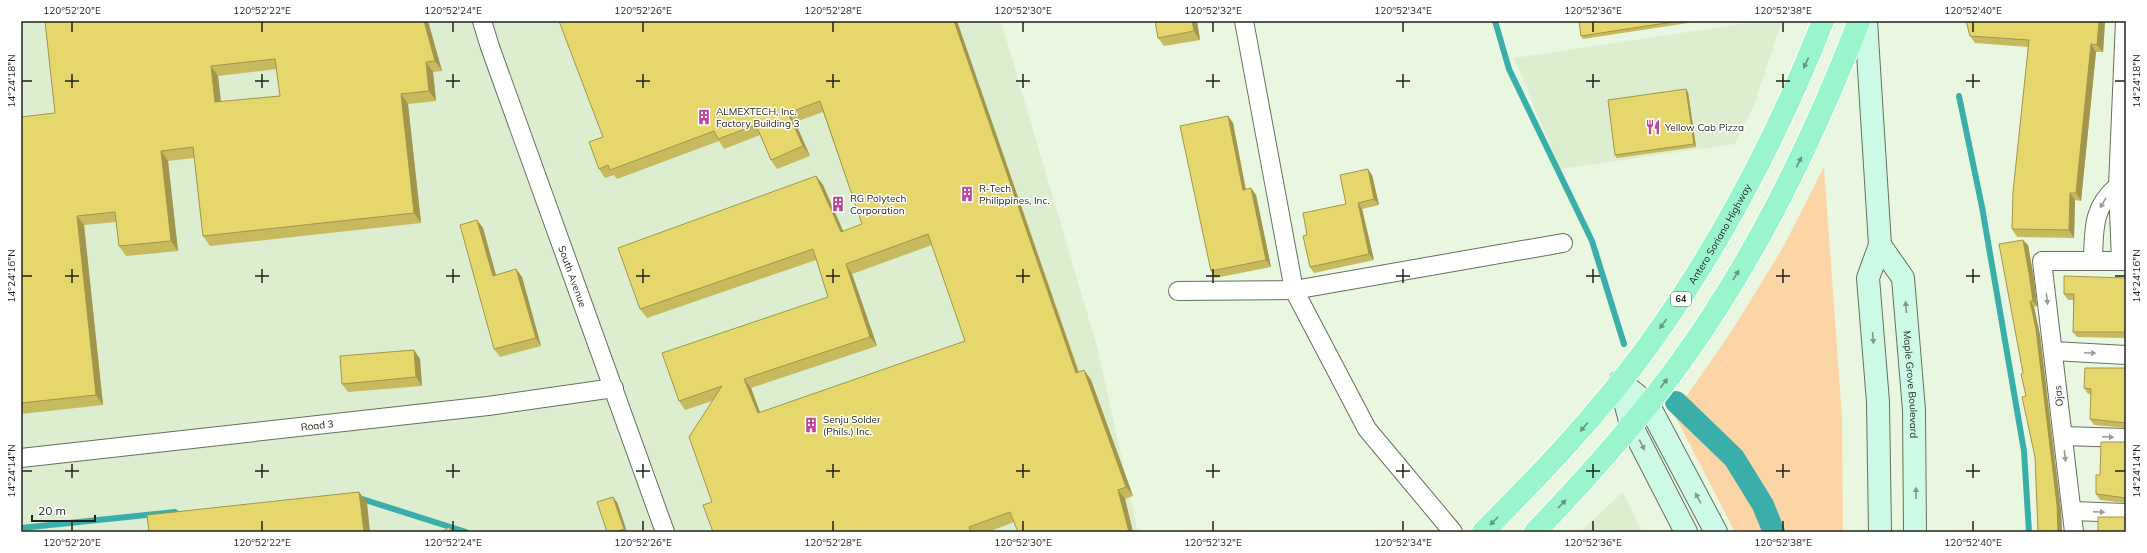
<svg xmlns="http://www.w3.org/2000/svg" width="2147" height="553" viewBox="0 0 2147 553" font-family="Mulish,sans-serif">
<style>
.built{fill:#ddedcf}
.green{fill:#fcd5a7}
.lines{fill:none;stroke-linecap:round;stroke-linejoin:round}
.stream{stroke:#3aafaa;stroke-width:6}
.canal{stroke:#3aafaa;stroke-width:22}
.street-casing{stroke:#65715c;stroke-width:20}
.secondary-casing{stroke:#65715c;stroke-width:24}
.primary-casing{stroke:#fff;stroke-width:24}
.street{stroke:#fff;stroke-width:18}
.secondary{stroke:#cdfae6;stroke-width:22}
.primary{stroke:#9af5cd;stroke-width:22}
.wall{fill:#c6b95e;fill-rule:evenodd}
.shaded-wall{fill:#a1964c}
.building{fill:#e6d76d;stroke:#a1964c;fill-rule:evenodd}
.oneway{fill:#63967d}
.oneway2{fill:#9a9c98}
.oneway3{fill:#7f998b}
.ticks{fill:none;stroke:#1f231b;stroke-width:1.5}
.labels{text-anchor:middle;stroke-width:3;stroke-linejoin:round;paint-order:stroke}
.shield{fill:#fff;stroke:#62655f;stroke-width:1}
.shield-label{font-size:9px;font-weight:bold;fill:#1f231b}
.poi-label{font-size:10px;fill:#1f231b;stroke:#fff;text-anchor:start}
.street-label{font-size:10px;fill:#1f231b;stroke:#fff}
.neatline{fill:none;stroke:#1f231b;stroke-width:1.5}
.ticks-label{font-size:10px;text-anchor:middle;fill:#1f231b}
</style>
<rect width="100%" height="100%" fill="#eaf7e0"/>
<g class="built">
<path d="M21,21H1001L1098,350L1138,532H21Z"/>
<path d="M1761,21H1782L1754,105L1735,144L1560,169L1514,58Z"/>
<path d="M1623,492L1642,532H1580Z"/>
</g>
<path class="green" d="M1824,167L1842,417L1843,532H1735L1674,414L1731,332L1781,251Z"/>
<g class="lines">
<g class="stream">
<path d="M1495,21L1509,69L1592,241L1624,344"/>
<path d="M1959,96L1982,207L2024,451L2029,532"/>
<path d="M359,498L466,532"/>
<path d="M21,528L175,512"/>
</g>
<path class="canal" d="M1676,402L1734,458L1763,505L1774,532"/>
<g class="street-casing">
<g id="street">
<path id="s1" d="M482,21L490,47L665,532"/>
<path d="M1244,21L1294,290L1367,429L1453,532"/>
<path d="M2093,261C2094,230 2092,207 2118,186L2125,187"/>
<path d="M2121,261L2118,186L2125,21"/>
<path d="M1178,291L1294,290L1563,243"/>
<path d="M2053,351L2126,355"/>
<path d="M2063,436L2126,438"/>
<path id="s2" d="M21,458L488,406L614,388"/>
<path d="M2072,511L2126,513"/>
<path d="M2074,532L2042,261H2126"/>
</g>
</g>
<g class="secondary-casing">
<g id="secondary">
<path d="M1866,21L1880,245L1868,278L1878,402L1880,532"/>
<path id="s3" d="M1880,245L1903,278L1914,410L1915,532"/>
<path d="M1620,382L1648,404L1716,532"/>
<path d="M1620,382L1631,425L1686,532"/>
</g>
</g>
<g class="primary-casing">
<g id="primary">
<path id="s4" d="M1483,532C1542,473 1599,413 1648,346C1720,246 1778,135 1823,21"/>
<path d="M1535,532C1587,478 1638,421 1682,360C1757,256 1813,140 1859,21"/>
</g>
</g>
<use href="#street" class="street"/>
<use href="#secondary" class="secondary"/>
<use href="#primary" class="primary"/>
</g>
<g class="wall">
<path d="M45,21H428L442,71L433,72L436,101L408,104L421,223L210,246L203,236L194,158L168,161L178,251L126,256L119,246L116,222L84,225L103,405L21,414V117L55,113ZM277,69L280,96L221,102L218,76Z"/>
<path d="M957,21L1079,372L1084,370L1091,380L1133,496L1125,499L1133,532H1018L1014,522L988,532H713L712,401L685,410L679,401L828,297L816,260L647,318L640,309L816,176L823,185L843,232L862,224L823,112L795,122L810,156L777,169L771,160L760,135L724,149L719,141L617,179L614,175L605,178L599,169L603,137ZM932,245L965,341L760,413L751,388L877,346L852,274Z"/>
<path d="M1155,21H1197L1200,40L1164,46L1158,38Z"/>
<path d="M1579,21H1701L1583,39L1581,36Z"/>
<path d="M1966,21H2105L2103,52H2096L2081,201L2075,200L2074,238L2017,237L2012,229L2028,47L1975,43L1970,36Z"/>
<path d="M1688,92L1696,147L1617,158L1615,155Z"/>
<path d="M1228,116L1233,123L1246,189L1256,195L1271,267L1215,278L1211,271Z"/>
<path d="M1372,175L1379,205L1362,209L1374,260L1314,273L1310,267L1346,204Z"/>
<path d="M477,220L483,228L496,275L516,269L522,277L541,346L500,357L494,349Z"/>
<path d="M2028,245L2034,279L2037,306L2034,307L2040,335L2061,511L2062,532H2038L2035,457L2026,396L2023,373Z"/>
<path d="M2126,278V338L2077,337L2073,332V300H2068L2064,294Z"/>
<path d="M414,350L420,359L422,386L348,392L342,384Z"/>
<path d="M2126,368V428L2094,425L2090,419L2091,394H2088L2084,388Z"/>
<path d="M2126,442V503L2100,500L2096,494L2100,475Z"/>
<path d="M617,502L627,532H607Z"/>
</g>
<g class="shaded-wall">
<path d="M424,21H428L442,71L435,61Z"/>
<path d="M954,21H957L1082,383L1076,373Z"/>
<path d="M1192,21H1197L1200,40L1194,31Z"/>
<path d="M2099,21H2105L2103,52L2097,45Z"/>
<path d="M2091,44L2096,52L2081,201L2076,193Z"/>
<path d="M426,62L433,72L436,101L429,91Z"/>
<path d="M211,66L218,76L222,112L215,102Z"/>
<path d="M1686,89L1688,92L1696,147L1694,144Z"/>
<path d="M401,94L408,104L421,223L414,213Z"/>
<path d="M788,113L795,122L810,156L803,146Z"/>
<path d="M1228,116L1233,123L1247,197L1243,190Z"/>
<path d="M161,151L168,161L178,251L171,241Z"/>
<path d="M1368,169L1372,175L1379,205L1374,199Z"/>
<path d="M816,176L823,185L848,242L841,232Z"/>
<path d="M1251,188L1256,195L1271,267L1266,260Z"/>
<path d="M2070,193L2075,200L2074,238L2069,230Z"/>
<path d="M1358,203L1362,209L1374,260L1369,254Z"/>
<path d="M77,216L84,225L103,405L96,395Z"/>
<path d="M477,220L483,228L498,283L493,276Z"/>
<path d="M2023,240L2028,245L2034,279L2037,306L2033,301Z"/>
<path d="M846,264L852,274L877,346L870,337Z"/>
<path d="M516,269L522,277L541,346L536,338Z"/>
<path d="M2030,301L2034,307L2040,335L2061,511L2062,532H2058Z"/>
<path d="M414,350L420,359L422,386L416,377Z"/>
<path d="M1084,370L1091,380L1133,496L1126,487Z"/>
<path d="M744,379L751,388L764,423L758,413Z"/>
<path d="M1118,490L1125,499L1133,532H1129Z"/>
<path d="M359,492L367,502L370,532H364Z"/>
<path d="M613,497L617,502L627,532L624,529Z"/>
</g>
<g class="building">
<path d="M45,21H424L435,61L426,62L429,91L401,94L414,213L203,236L193,147L161,151L171,241L119,246L115,212L77,216L96,395L21,403V117L55,113ZM275,59L280,96L215,102L211,66Z"/>
<path d="M559,21H954L1076,373L1084,370L1126,487L1118,490L1129,532H1018L1010,512L969,527L971,532H713L703,505L712,502L689,437L722,386L679,401L662,353L828,297L813,249L640,309L618,248L816,176L841,232L862,224L820,101L788,113L803,146L771,160L756,125L718,139L714,131L610,170L608,165L599,169L589,142L603,137ZM928,234L965,341L758,413L744,379L870,337L846,264Z"/>
<path d="M1155,21H1192L1194,31L1158,38Z"/>
<path d="M1579,21H1679L1581,36Z"/>
<path d="M1966,21H2099L2097,45L2091,44L2076,193H2070L2069,230L2012,229L2013,192L2029,40L1970,36Z"/>
<path d="M1686,89L1694,144L1615,155L1608,100Z"/>
<path d="M1228,116L1243,190L1251,188L1266,260L1211,271L1180,126Z"/>
<path d="M1368,169L1374,199L1358,203L1369,254L1310,267L1303,236L1307,235L1303,213L1346,204L1340,175Z"/>
<path d="M477,220L493,276L516,269L536,338L494,349L460,225Z"/>
<path d="M2023,240L2029,273L2033,301H2030L2036,329L2057,505L2058,532H2038L2035,457L2022,397L2026,396L2021,374L2023,373L1999,244Z"/>
<path d="M2064,276L2126,278V332H2073L2074,294H2064Z"/>
<path d="M414,350L416,377L342,384L340,356Z"/>
<path d="M2085,368H2126V423L2090,419L2091,389L2084,388Z"/>
<path d="M2101,442H2126V498L2096,494V475H2100Z"/>
<path d="M359,492L364,532H149L147,515Z"/>
<path d="M613,497L624,529L615,532H607L597,502Z"/>
<rect x="2098" y="517" width="28" height="15"/>
<path d="M449,527L452,532H442Z"/>
</g>
<defs><path id="oneway-solid" d="M-6-.8H1V-3.2L6.5 0L1 3.2V.8H-6Z"/></defs>
<g class="oneway">
<use href="#oneway-solid" transform="translate(1806 63) rotate(115)"/>
<use href="#oneway-solid" transform="translate(1799 162) rotate(-64)"/>
<use href="#oneway-solid" transform="translate(1736 275) rotate(-59)"/>
<use href="#oneway-solid" transform="translate(1663 324) rotate(125)"/>
<use href="#oneway-solid" transform="translate(1664 383) rotate(-52)"/>
<use href="#oneway-solid" transform="translate(1584 427) rotate(131)"/>
<use href="#oneway-solid" transform="translate(1562 504) rotate(-46)"/>
<use href="#oneway-solid" transform="translate(1494 521) rotate(135)"/>
</g>
<g class="oneway2">
<use href="#oneway-solid" transform="translate(2103 203) rotate(121)"/>
<use href="#oneway-solid" transform="translate(2047 299) rotate(83)"/>
<use href="#oneway-solid" transform="translate(2090 353) rotate(3)"/>
<use href="#oneway-solid" transform="translate(2108 437) rotate(2)"/>
<use href="#oneway-solid" transform="translate(2065 456) rotate(83)"/>
<use href="#oneway-solid" transform="translate(2099 512) rotate(2)"/>
</g>
<g class="oneway3">
<use href="#oneway-solid" transform="translate(1906 307) rotate(-95)"/>
<use href="#oneway-solid" transform="translate(1873 338) rotate(85)"/>
<use href="#oneway-solid" transform="translate(1642 445) rotate(63)"/>
<use href="#oneway-solid" transform="translate(1916 493) rotate(-90)"/>
<use href="#oneway-solid" transform="translate(1698 498) rotate(-118)"/>
</g>
<path class="ticks" d="M72,22V32M262,22V32M453,22V32M643,22V32M833,22V32M1023,22V32M1213,22V32M1403,22V32M1593,22V32M1783,22V32M1973,22V32M72,74V88M262,74V88M453,74V88M643,74V88M833,74V88M1023,74V88M1213,74V88M1403,74V88M1593,74V88M1783,74V88M1973,74V88M22,81H32M65,81H79M255,81H269M446,81H460M636,81H650M826,81H840M1016,81H1030M1206,81H1220M1396,81H1410M1586,81H1600M1776,81H1790M1966,81H1980M2115,81H2125M72,269V283M262,269V283M453,269V283M643,269V283M833,269V283M1023,269V283M1213,269V283M1403,269V283M1593,269V283M1783,269V283M1973,269V283M22,276H32M65,276H79M255,276H269M446,276H460M636,276H650M826,276H840M1016,276H1030M1206,276H1220M1396,276H1410M1586,276H1600M1776,276H1790M1966,276H1980M2115,276H2125M72,464V478M262,464V478M453,464V478M643,464V478M833,464V478M1023,464V478M1213,464V478M1403,464V478M1593,464V478M1783,464V478M1973,464V478M22,471H32M65,471H79M255,471H269M446,471H460M636,471H650M826,471H840M1016,471H1030M1206,471H1220M1396,471H1410M1586,471H1600M1776,471H1790M1966,471H1980M2115,471H2125M72,521V531M262,521V531M453,521V531M643,521V531M833,521V531M1023,521V531M1213,521V531M1403,521V531M1593,521V531M1783,521V531M1973,521V531"/>
<defs>
<g id="building-bare" transform="scale(1.2)"><path d="M-4-6H4V6H1V3H-1V6H-4ZM-2.5-4.3h1.7v1.8h-1.7ZM.8-4.3h1.7v1.8H.8ZM-2.5-1h1.7V.8h-1.7ZM.8-1h1.7V.8H.8Z" fill="#be4599" stroke="#fff" stroke-width="2.5" paint-order="stroke"/></g>
<g id="restaurant-bare" transform="scale(1.2)"><path d="M-5-6h1v4h1v-4h1v4h1v-4h1v5L-1.5 .5V6h-2V.5L-5-1ZM5-6V6H3V1.5H1.5Q1.5-4 5-6Z" fill="#be4599" stroke="#fff" stroke-width="2.5" paint-order="stroke"/></g>
</defs>
<g fill-rule="evenodd">
<use href="#building-bare" x="704" y="117"/>
<use href="#restaurant-bare" x="1653" y="127"/>
<use href="#building-bare" x="967" y="194"/>
<use href="#building-bare" x="838" y="204"/>
<use href="#building-bare" x="811" y="425"/>
</g>
<g class="labels">
<rect class="shield" x="1671" y="292" width="20" height="14" rx="3"/>
<g class="shield-label">
<text x="1681" y="302">64</text>
</g>
<g class="poi-label">
<text x="716" y="115">ALMEXTECH, Inc.<tspan x="716" dy="12">Factory Building 3</tspan></text>
<text x="1665" y="131">Yellow Cab Pizza</text>
<text x="979" y="192">R-Tech<tspan x="979" dy="12">Philippines, Inc.</tspan></text>
<text x="850" y="202">RG Polytech<tspan x="850" dy="12">Corporation</tspan></text>
<text x="823" y="423">Senju Solder<tspan x="823" dy="12">(Phils.) Inc.</tspan></text>
</g>
<g class="street-label">
<text dy="4" stroke="none"><textPath href="#s4" startOffset="382">Antero Soriano Highway</textPath></text>
<text dy="4" stroke="none"><textPath href="#s1" startOffset="271">South Avenue</textPath></text>
<text dy="4" stroke="none"><textPath href="#s3" startOffset="147">Maple Grove Boulevard</textPath></text>
<text transform="translate(2058 396) rotate(-96)" y="4">Ojas</text>
<text dy="4" stroke="none"><textPath href="#s2" startOffset="298">Road 3</textPath></text>
</g>
</g>
<rect width="2147" height="553" fill="none" stroke="#ffffff" stroke-width="44"/>
<path d="M32 515v6h63v-6" fill="none" stroke="#1f231b" stroke-width="2"/>
<text x="38" y="515" font-size="12" fill="#1f231b" stroke="#ffffff" stroke-width="3" paint-order="stroke">20 m</text>
<rect x="22" y="22" width="2103" height="509" class="neatline"/>
<g class="ticks-label">
<text x="72" y="14">120°52'20"E</text>
<text x="262" y="14">120°52'22"E</text>
<text x="453" y="14">120°52'24"E</text>
<text x="643" y="14">120°52'26"E</text>
<text x="833" y="14">120°52'28"E</text>
<text x="1023" y="14">120°52'30"E</text>
<text x="1213" y="14">120°52'32"E</text>
<text x="1403" y="14">120°52'34"E</text>
<text x="1593" y="14">120°52'36"E</text>
<text x="1783" y="14">120°52'38"E</text>
<text x="1973" y="14">120°52'40"E</text>
<text transform="translate(11 81) rotate(-90)" y="4">14°24'18"N</text>
<text transform="translate(2136 81) rotate(-90)" y="4">14°24'18"N</text>
<text transform="translate(11 276) rotate(-90)" y="4">14°24'16"N</text>
<text transform="translate(2136 276) rotate(-90)" y="4">14°24'16"N</text>
<text transform="translate(11 471) rotate(-90)" y="4">14°24'14"N</text>
<text transform="translate(2136 471) rotate(-90)" y="4">14°24'14"N</text>
<text x="72" y="546">120°52'20"E</text>
<text x="262" y="546">120°52'22"E</text>
<text x="453" y="546">120°52'24"E</text>
<text x="643" y="546">120°52'26"E</text>
<text x="833" y="546">120°52'28"E</text>
<text x="1023" y="546">120°52'30"E</text>
<text x="1213" y="546">120°52'32"E</text>
<text x="1403" y="546">120°52'34"E</text>
<text x="1593" y="546">120°52'36"E</text>
<text x="1783" y="546">120°52'38"E</text>
<text x="1973" y="546">120°52'40"E</text>
</g>
</svg>
